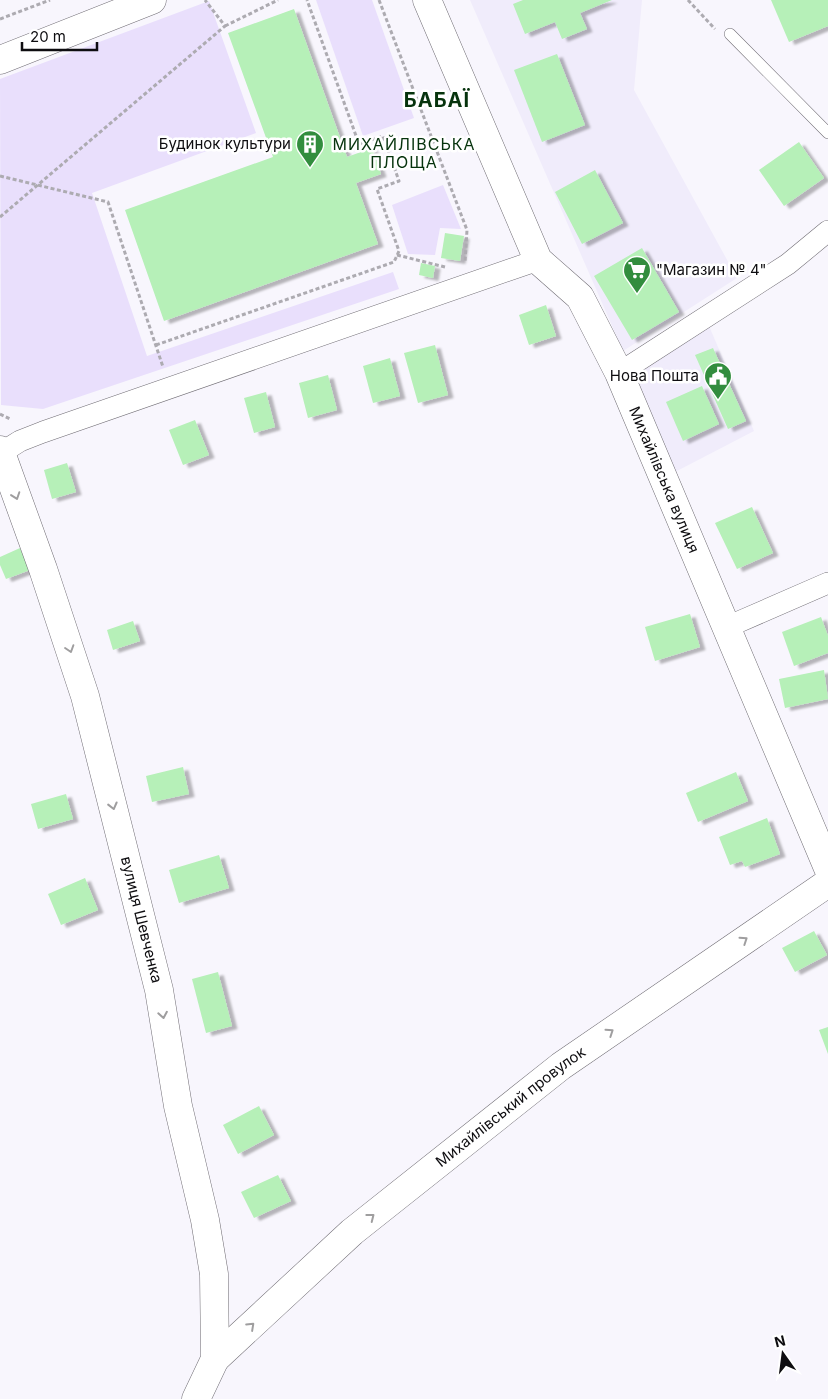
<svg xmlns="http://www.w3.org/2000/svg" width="828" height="1399" viewBox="0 0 828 1399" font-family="Inter,sans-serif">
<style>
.built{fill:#f0ecfb}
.green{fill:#e9dffc}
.building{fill:#b6f0b8;filter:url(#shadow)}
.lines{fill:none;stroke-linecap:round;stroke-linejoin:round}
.service-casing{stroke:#706d74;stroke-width:12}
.minor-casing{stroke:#706d74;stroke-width:22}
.tertiary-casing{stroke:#706d74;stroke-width:29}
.path{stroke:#adabb1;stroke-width:3;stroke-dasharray:4 2.5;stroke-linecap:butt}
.service{stroke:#fff;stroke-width:11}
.minor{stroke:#fff;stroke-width:21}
.tertiary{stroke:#fff;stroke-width:28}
.oneway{stroke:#9f9e9f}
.labels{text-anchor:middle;stroke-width:5;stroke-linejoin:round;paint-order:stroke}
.poi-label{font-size:15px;fill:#0e0d10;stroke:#fff;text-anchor:end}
.street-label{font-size:15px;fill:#0e0d10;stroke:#fff}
.neighbourhood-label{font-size:16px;letter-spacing:1px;fill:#06330d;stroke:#fff}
.district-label{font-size:20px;font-weight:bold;letter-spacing:1px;fill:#06330d;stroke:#fff}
</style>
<defs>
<filter id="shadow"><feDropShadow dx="5.5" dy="3" stdDeviation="1" flood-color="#0004"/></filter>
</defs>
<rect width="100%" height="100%" fill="#f8f6fd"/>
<g class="built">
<path d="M470,0H642L634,90L737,278L623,351Z"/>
<path d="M709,326L754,431L675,472L632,376Z"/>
</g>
<g class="green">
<path d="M316,0H372L414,118L363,136Z"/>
<path d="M209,1L256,133L92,193L147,356L393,272L399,289L43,409L1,405L0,79Z"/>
<path d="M443,185L461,229L440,228L435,255L408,254L392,205Z"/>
</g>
<g class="building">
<path d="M523,0H612L580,13L587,29L562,39L555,22L525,34L513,4Z"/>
<path d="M771,0H828V26L789,42Z"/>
<path d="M294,9L347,157L372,148L381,174L356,183L378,244L164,321L125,210L273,157L228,33Z"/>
<path d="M557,54L585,125L542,142L514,70Z"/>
<path d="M799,142L824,178L784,206L759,170Z"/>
<path d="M595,170L623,223L582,244L555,192Z"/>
<path d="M445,233L464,236L460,261L441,258Z"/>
<path d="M642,248L679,312L632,340L594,276Z"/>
<path d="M421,263L435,266L433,278L419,275Z"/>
<path d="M546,305L556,336L529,345L519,315Z"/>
<path d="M435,345L448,395L418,403L404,353Z"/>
<path d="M713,348L746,421L728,429L695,355Z"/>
<path d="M390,358L400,396L373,403L363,366Z"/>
<path d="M328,375L337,410L308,418L299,383Z"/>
<path d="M702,386L719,424L683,441L666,402Z"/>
<path d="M266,392L275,427L254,433L244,398Z"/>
<path d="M195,420L209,455L183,465L169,430Z"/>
<path d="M67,463L76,492L52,499L44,470Z"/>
<path d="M752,507L773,553L737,569L715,523Z"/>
<path d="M20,548L30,570L6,579L0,565V557Z"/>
<path d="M690,614L700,647L655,661L645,627Z"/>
<path d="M821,617L828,636V653L794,666L782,632Z"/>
<path d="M133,621L140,641L113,650L107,630Z"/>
<path d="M824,670L828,699L785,708L779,679Z"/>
<path d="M183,767L189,794L152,802L146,776Z"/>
<path d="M736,772L748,801L698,822L686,793Z"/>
<path d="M66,794L73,819L38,829L31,804Z"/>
<path d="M767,818L780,854L745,867L742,861L730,865L719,837Z"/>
<path d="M219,855L229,888L179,903L169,870Z"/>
<path d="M85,878L98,910L61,925L48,894Z"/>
<path d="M814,931L827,955L795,972L782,948Z"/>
<path d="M218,972L232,1026L206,1033L192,979Z"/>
<path d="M828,1027V1054L819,1030Z"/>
<path d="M259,1106L274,1135L238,1154L223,1125Z"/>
<path d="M278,1175L291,1201L254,1218L241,1192Z"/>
</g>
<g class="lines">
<g class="service-casing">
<path id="service" d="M730,34L828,133"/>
</g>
<g class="minor-casing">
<g id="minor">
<path d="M619,373L788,264L828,231"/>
<path d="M1,453L20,441L43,432L538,260"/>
<path d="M727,627L828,583"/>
</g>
</g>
<g class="tertiary-casing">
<g id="tertiary">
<path id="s1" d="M427,0L538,260L580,297L619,373L828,868"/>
<path d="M0,60L152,0"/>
<path id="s2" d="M0,450L43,569L85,696L159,990L178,1106L205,1220L214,1274L215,1359L196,1399"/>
<path id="s3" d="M215,1359L352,1232L561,1066L828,883"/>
</g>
</g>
<g class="path">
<path d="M379,0L467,230L465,262"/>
<path d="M688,0L715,29"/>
<path d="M0,19L50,0"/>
<path d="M225,26L278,0"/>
<path d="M0,176L108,202L163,367"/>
<path d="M0,217L225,26L205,0"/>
<path d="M397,255L445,267"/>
<path d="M156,345L394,262L399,251L377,189L399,181L383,136L359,144L307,0"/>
<path d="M0,414L10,419"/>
</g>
<use href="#service" class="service"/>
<use href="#minor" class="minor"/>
<use href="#tertiary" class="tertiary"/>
</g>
<defs><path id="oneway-chevron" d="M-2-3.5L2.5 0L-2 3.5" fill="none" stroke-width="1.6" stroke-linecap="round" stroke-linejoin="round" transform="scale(1.25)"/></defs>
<g class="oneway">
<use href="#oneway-chevron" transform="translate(16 496) rotate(71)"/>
<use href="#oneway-chevron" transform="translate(70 649) rotate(72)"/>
<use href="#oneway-chevron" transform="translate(113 806) rotate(76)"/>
<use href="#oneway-chevron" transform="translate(744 940) rotate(-34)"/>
<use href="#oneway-chevron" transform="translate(163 1015) rotate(80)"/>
<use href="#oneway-chevron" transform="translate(610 1032) rotate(-34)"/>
<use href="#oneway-chevron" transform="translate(371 1217) rotate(-38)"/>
<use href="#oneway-chevron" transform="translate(251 1326) rotate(-43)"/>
</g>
<defs>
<g id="building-pin" transform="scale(1.4375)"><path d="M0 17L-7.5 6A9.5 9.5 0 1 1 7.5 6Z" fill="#328d3e" stroke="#fff"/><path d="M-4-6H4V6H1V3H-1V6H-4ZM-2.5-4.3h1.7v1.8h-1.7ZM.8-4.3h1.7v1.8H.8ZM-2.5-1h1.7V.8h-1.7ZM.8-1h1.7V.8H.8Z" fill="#fff"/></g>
<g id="supermarket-pin" transform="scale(1.4375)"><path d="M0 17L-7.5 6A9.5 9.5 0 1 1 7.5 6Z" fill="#328d3e" stroke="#fff"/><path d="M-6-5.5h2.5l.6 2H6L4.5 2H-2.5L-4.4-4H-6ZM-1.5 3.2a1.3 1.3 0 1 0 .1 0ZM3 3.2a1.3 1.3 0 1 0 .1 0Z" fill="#fff"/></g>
<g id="civic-pin" transform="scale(1.4375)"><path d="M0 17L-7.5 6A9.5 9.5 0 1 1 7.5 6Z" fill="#328d3e" stroke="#fff"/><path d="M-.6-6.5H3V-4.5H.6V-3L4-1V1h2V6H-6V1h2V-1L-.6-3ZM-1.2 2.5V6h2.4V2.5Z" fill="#fff"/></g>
</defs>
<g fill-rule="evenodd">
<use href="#building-pin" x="310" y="144"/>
<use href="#supermarket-pin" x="637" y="270"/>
<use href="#civic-pin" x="718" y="376"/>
</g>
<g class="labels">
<g class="poi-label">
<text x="291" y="149">Будинок культури</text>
<text x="656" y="275" text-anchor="start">"Магазин № 4"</text>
<text x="699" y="381">Нова Пошта</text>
</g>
<g class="street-label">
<text dy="5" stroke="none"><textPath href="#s1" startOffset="540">Михайлівська вулиця</textPath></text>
<text dy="5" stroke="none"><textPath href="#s2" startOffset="491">вулиця Шевченка</textPath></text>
<text dy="5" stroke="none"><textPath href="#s3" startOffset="389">Михайлівський провулок</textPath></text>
</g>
<g class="neighbourhood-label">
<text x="404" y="150">МИХАЙЛІВСЬКА<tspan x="404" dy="18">ПЛОЩА</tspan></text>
</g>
<g class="district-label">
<text x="437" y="107">БАБАЇ</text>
</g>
</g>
<g transform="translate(783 1354) rotate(346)" stroke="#ffffff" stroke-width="4" paint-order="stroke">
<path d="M0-4L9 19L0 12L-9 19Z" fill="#0e0d10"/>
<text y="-8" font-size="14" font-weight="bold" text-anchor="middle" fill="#0e0d10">N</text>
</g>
<path d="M22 42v8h75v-8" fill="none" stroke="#0e0d10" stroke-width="2.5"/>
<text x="30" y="42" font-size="15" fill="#0e0d10" stroke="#ffffff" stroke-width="4" paint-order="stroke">20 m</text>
</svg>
